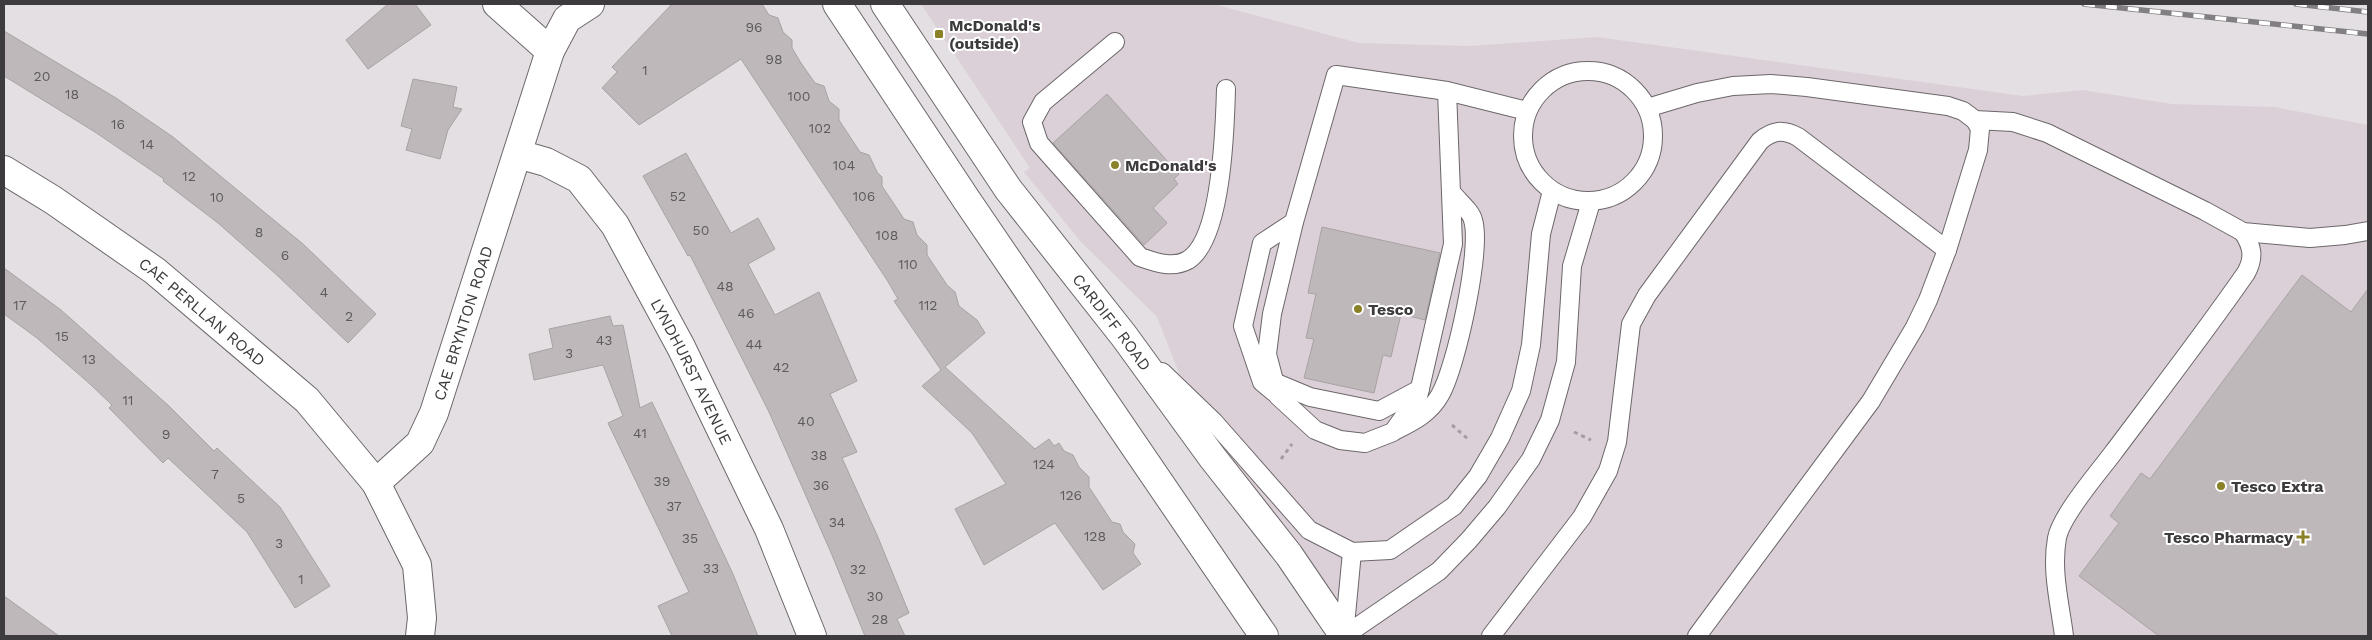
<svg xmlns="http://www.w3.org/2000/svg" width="2372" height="640" viewBox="0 0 2372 640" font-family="'Work Sans',sans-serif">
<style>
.built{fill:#dcd0d8}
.building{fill:#bfb8ba;stroke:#a8a2a3}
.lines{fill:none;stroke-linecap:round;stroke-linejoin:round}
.service-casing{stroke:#6c676a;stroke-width:20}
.minor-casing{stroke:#6c676a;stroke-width:30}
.secondary-casing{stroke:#6c676a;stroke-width:30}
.path{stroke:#a19da0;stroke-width:3;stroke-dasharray:4 4;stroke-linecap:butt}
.service{stroke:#fff;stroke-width:18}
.minor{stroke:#fff;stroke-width:28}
.secondary{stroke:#fff;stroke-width:28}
.rail-casing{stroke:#827f82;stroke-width:5.5}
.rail{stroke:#fff;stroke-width:4;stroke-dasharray:11;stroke-linecap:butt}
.poi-dot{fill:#8a8129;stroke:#fff;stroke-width:2}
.labels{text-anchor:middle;stroke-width:4;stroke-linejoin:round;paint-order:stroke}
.number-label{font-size:14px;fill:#5e5a5c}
.poi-label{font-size:16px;font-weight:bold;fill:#3d3b3d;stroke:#fff;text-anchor:start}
.street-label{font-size:16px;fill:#3d3b3d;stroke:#fff}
</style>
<rect width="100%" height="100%" fill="#e4dfe3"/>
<path class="built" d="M921,4H1213L1359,43L1471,46L1597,37L2023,96L2083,90L2172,104L2275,107L2368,125V636H1344L1212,457L1157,317L1081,242L1024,172L1030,168Z"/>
<g class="building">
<path d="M388,4H415L431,25L368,69L346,40Z"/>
<path d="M672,4H762L769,15L778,18L783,32L792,40V48L801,63L815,83L824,86L829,101L839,109V120L860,152L869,155L877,172L882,177V186L904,219L913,222L917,235L927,245V255L947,285L955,292L959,306L977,320L985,333L945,367L1035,449L1049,439L1054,446L1059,443L1064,451L1073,455L1079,467L1089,477V487L1112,522L1120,524L1123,532L1135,544L1133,553L1141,564L1103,590L1055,523L984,565L955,509L1006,484L972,433L922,386L941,370L894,301L898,299L887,280L741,59L639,125L602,88L617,72L612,67Z"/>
<path d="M4,31L116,98L173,137L303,244L376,314L348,343L278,276L218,223L163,181L164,179L95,132L4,76Z"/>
<path d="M413,79L457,87L453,107L462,109L448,130L440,159L406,150L412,129L401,126Z"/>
<path d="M1107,94L1179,174L1174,179L1178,184L1153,208L1167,223L1144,245L1053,143Z"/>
<path d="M686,153L731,233L758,218L775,249L748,264L775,315L819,292L857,381L830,394L857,452L842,458L877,535L909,613L897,619L905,636H865L832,555L769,412L690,255L688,256L643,176Z"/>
<path d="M1322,227L1440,253L1425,320L1401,314L1391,357L1383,355L1374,393L1304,378L1314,339L1306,338L1316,294L1308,293Z"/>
<path d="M4,268L61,310L169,406L214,451L217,448L280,507L330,586L295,608L247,532L168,458L163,463L109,408L112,405L90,384L37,338L4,314Z"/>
<path d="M2302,275L2351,312L2368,289V636H2159L2079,576L2119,523L2110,516L2141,473L2150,479Z"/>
<path d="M610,316L613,326L623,325L640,408L652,402L733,574L758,636H672L658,606L689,592L608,423L623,416L603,365L534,380L529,354L553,348L549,329Z"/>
<path d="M4,596L59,636H4Z"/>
</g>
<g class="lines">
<g class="service-casing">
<g id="service">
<path d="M1115,42L1043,102L1032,122L1039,143L1140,257C1155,262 1172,269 1188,260C1222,239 1225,127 1226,89"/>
<circle cx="1588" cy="136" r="65"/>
<path d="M1447,91L1453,244L1418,397L1393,432L1365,443L1340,440L1315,430L1278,396L1267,354L1272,314L1294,222L1336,75L1447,91L1527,111"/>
<path d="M1647,108L1697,93L1733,86L1771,84L1807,87L1948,106L1963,111L1975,120L2013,122L2047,133L2205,211L2243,232L2310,238L2345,235L2368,231"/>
<path d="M1162,372L1214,422L1309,530L1352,552L1390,550L1454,506L1478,476L1500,438L1521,391L1531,345L1541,234L1552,191"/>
<path d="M1274,382L1310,397L1379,411L1420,389"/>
<path d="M1274,392L1262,382L1243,326L1262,243L1294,222"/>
<path d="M1396,430C1414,421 1430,413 1440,395C1456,368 1482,249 1473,220C1471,211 1458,201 1452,193"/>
<path d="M1344,636L1439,571L1469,540L1497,507L1531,459L1550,420L1566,362L1572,266L1591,202"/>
<path d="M1344,636L1352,552"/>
<path d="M1491,636L1582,517L1608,471L1617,442L1631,324L1647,295L1760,141C1773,130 1783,129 1798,137L1947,250"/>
<path d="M1697,636L1871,401L1915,327L1928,300L1947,250L1978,150L1980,129L1975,120"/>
<path d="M2064,636C2060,604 2051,571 2057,538C2061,516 2098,473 2113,453C2158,393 2203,335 2246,273C2255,257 2252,246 2243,232"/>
</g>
</g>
<g class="minor-casing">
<g id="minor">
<path d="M497,4L550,51"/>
<path id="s1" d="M518,154L546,162L579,179L615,225L681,347L769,529L812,636"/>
<path id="s2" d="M4,170L53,200L155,271L307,400L376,483"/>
<path id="s3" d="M420,636L422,618L417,565L376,483L420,443L434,413L550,51L567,19L590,4"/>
</g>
</g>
<g class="secondary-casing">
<g id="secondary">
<path d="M837,4L966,199L1264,636"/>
<path id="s4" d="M885,4L1008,189L1124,336L1212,457L1289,555L1344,636"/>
</g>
</g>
<g class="path">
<path d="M1452,425L1468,439"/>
<path d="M1574,432L1591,440"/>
<path d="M1281,459L1292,444"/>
</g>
<use href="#service" class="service"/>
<use href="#minor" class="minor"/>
<use href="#secondary" class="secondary"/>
<g class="rail-casing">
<g id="rail">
<path d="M2084,4L2368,34"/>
<path d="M2296,4L2368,12"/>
</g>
</g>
<use href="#rail" class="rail"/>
</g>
<g class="poi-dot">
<rect x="934" y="29" width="10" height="10" rx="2.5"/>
<circle cx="1115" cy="165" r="5"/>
<circle cx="1358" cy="309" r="5"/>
<circle cx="2221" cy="486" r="5"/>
<path d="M2300.5 529.5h5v5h5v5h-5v5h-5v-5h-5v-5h5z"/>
</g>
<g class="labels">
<g class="number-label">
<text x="754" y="32">96</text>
<text x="774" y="64">98</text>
<text x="645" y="75">1</text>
<text x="42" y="81">20</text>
<text x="72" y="99">18</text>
<text x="799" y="101">100</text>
<text x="118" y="129">16</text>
<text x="820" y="133">102</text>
<text x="147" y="149">14</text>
<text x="844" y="170">104</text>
<text x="189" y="181">12</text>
<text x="678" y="201">52</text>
<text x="864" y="201">106</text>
<text x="217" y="202">10</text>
<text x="701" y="235">50</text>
<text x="259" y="237">8</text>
<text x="887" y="240">108</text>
<text x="285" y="260">6</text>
<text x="908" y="269">110</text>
<text x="725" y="291">48</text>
<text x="324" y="297">4</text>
<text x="20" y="310">17</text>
<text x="928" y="310">112</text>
<text x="746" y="318">46</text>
<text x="349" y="321">2</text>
<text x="62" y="341">15</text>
<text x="604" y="345">43</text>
<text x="754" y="349">44</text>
<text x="569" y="358">3</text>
<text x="89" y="364">13</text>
<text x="781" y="372">42</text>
<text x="128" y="405">11</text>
<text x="806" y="426">40</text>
<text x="640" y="438">41</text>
<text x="166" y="439">9</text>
<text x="819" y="460">38</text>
<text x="1044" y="469">124</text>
<text x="215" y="479">7</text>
<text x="662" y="486">39</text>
<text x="821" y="490">36</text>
<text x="1071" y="500">126</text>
<text x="241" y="503">5</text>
<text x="674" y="511">37</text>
<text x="837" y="527">34</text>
<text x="1095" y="541">128</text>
<text x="690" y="543">35</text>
<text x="279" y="548">3</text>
<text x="711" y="573">33</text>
<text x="858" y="574">32</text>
<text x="301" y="584">1</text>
<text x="875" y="601">30</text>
<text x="880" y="624">28</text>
</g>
<g class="poi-label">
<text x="949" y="31">McDonald's<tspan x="949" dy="18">(outside)</tspan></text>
<text x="1125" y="171">McDonald's</text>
<text x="1368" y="315">Tesco</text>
<text x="2231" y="492">Tesco Extra</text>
<text x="2293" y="543" text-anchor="end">Tesco Pharmacy</text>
</g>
<g class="street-label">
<text dy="6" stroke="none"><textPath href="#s2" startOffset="244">CAE PERLLAN ROAD</textPath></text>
<text dy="6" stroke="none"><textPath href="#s4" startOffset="391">CARDIFF ROAD</textPath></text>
<text dy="6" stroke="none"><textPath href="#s3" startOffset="350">CAE BRYNTON ROAD</textPath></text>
<text dy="6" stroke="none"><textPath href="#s1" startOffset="290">LYNDHURST AVENUE</textPath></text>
</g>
</g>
<rect width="2372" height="640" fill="none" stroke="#3d3b3d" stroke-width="10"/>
</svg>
